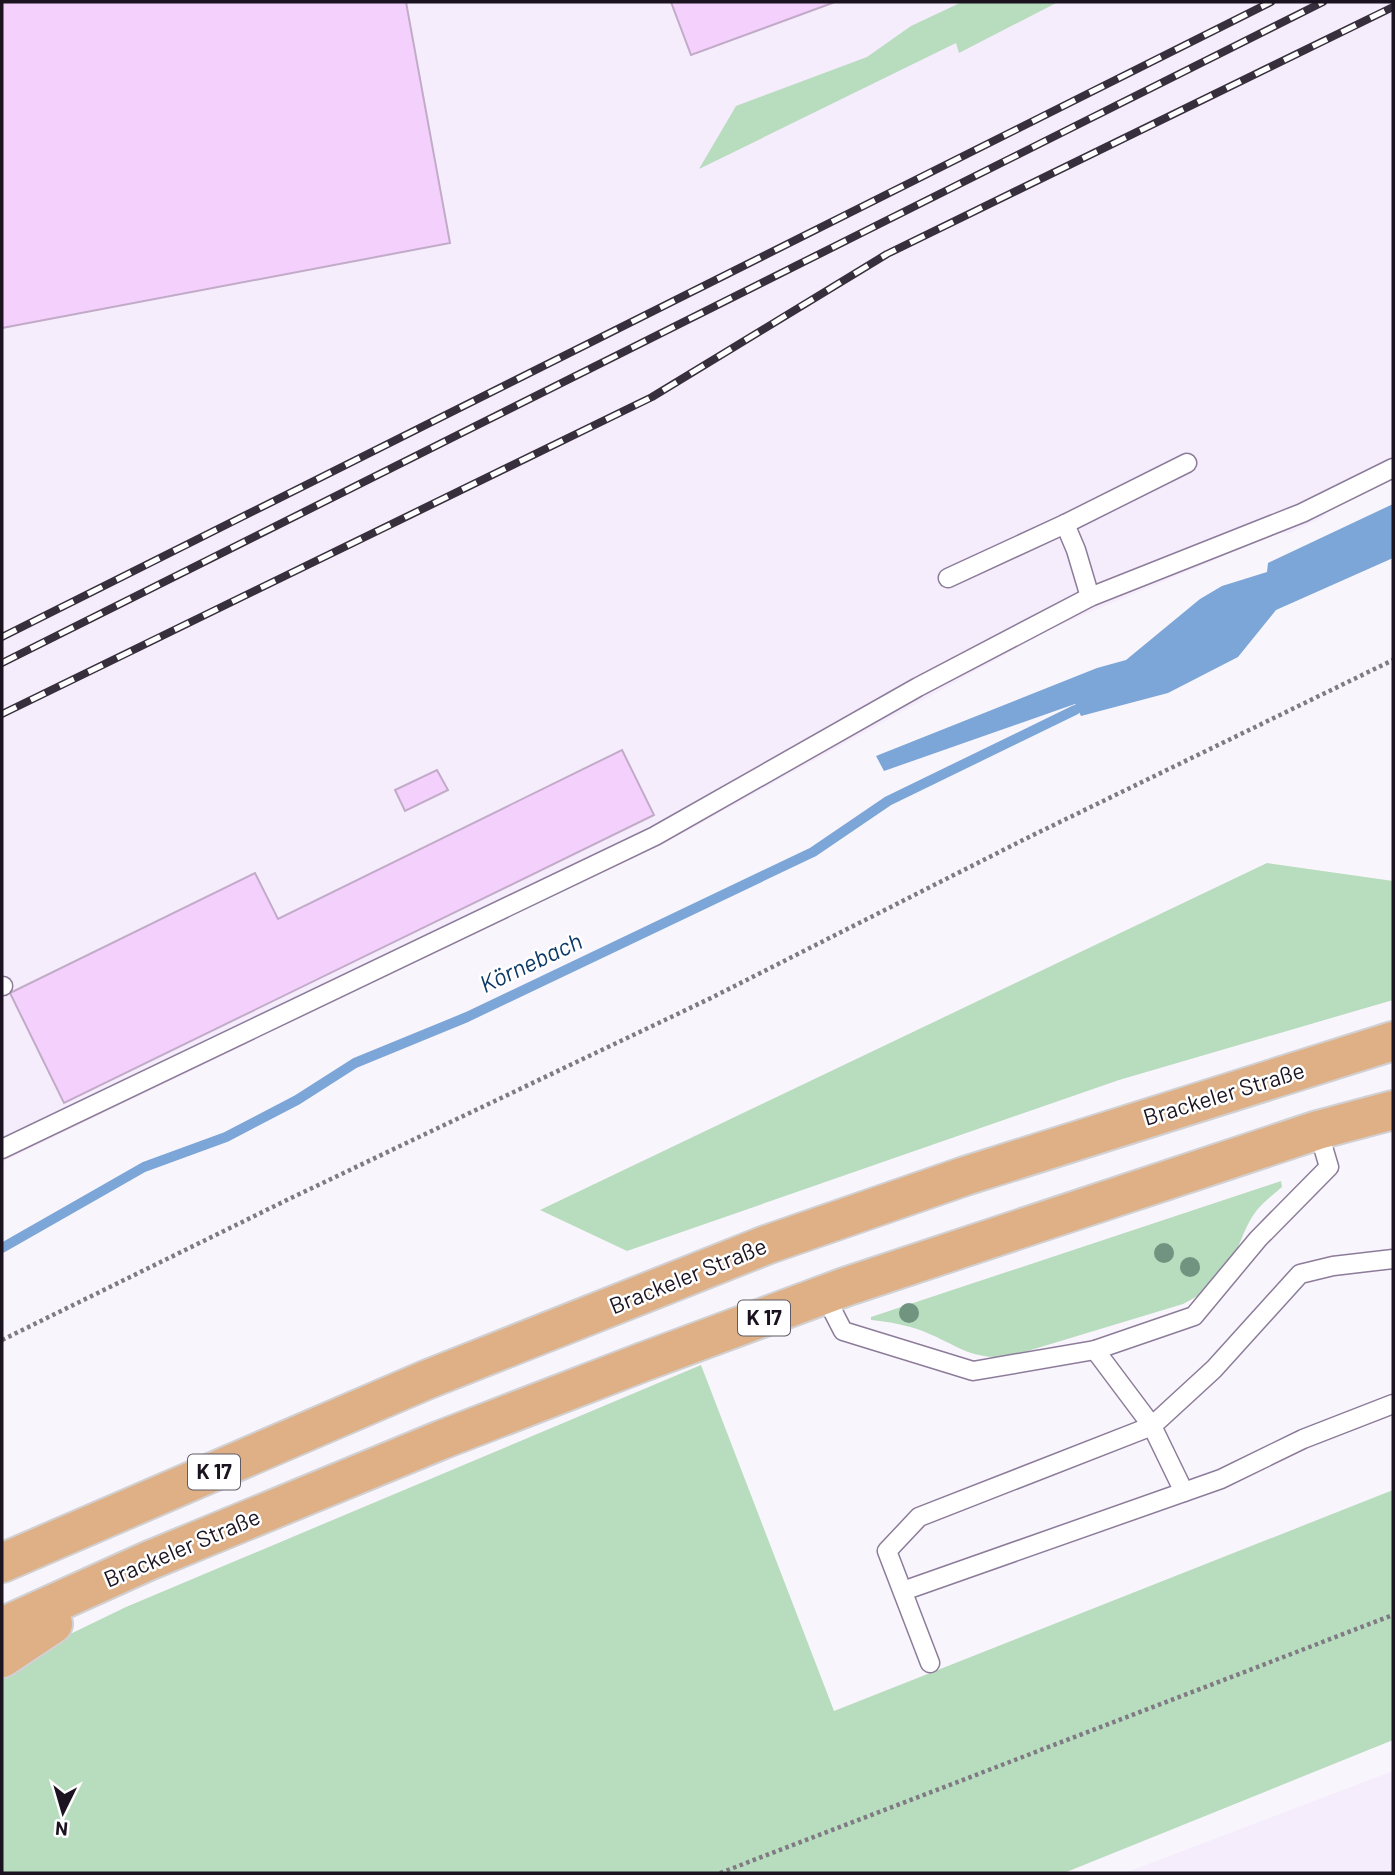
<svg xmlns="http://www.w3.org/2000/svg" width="1395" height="1875" viewBox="0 0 1395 1875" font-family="Barlow,sans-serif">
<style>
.built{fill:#f5ecfc}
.green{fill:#b8dcbe}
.water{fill:#7ca6d7}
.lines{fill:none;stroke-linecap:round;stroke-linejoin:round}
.stream{stroke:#7ca6d7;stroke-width:10}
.building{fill:#f4d1fc;stroke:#c2abc8;stroke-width:2}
.service-casing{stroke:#8c7c9a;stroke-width:21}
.trunk-casing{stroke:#d1d0d2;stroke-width:42}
.path{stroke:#807a84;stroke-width:4.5;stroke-dasharray:3.5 3.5;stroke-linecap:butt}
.service{stroke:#fff;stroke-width:18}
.trunk{stroke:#dfb086;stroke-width:38}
.rail-casing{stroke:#37303c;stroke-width:8}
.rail{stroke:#fff;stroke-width:5;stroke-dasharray:16;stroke-linecap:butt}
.tree{fill:#719481}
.labels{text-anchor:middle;stroke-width:5;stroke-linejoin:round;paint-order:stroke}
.shield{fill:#fff;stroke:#5f5a63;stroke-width:2}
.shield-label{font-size:21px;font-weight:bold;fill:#1b1420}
.street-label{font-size:23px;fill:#1b1420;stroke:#fff}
.water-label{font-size:24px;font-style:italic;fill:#0d3a67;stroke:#fff}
</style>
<rect width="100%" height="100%" fill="#f9f5fc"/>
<g class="built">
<path d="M2,2H1393V476L1335,505L1322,518L1290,533H1279L1055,627L685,832L2,1162Z"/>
<path d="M1393,1771V1873H1125Z"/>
</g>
<g class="green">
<path d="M962,2H1058L959,53L956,43L699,169L736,106L867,57L911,26Z"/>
<path d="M1267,863L1393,881V1000L1119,1080L627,1251L540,1210Z"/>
<path d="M1281,1181L1282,1187C1274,1194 1264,1202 1257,1210C1245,1225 1241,1243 1232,1260C1222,1281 1203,1294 1183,1304L1008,1357C969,1359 959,1346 925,1332C908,1325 890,1322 871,1320V1317Z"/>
<path d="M701,1365L834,1711L1393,1490V1740L1064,1873H2V1667L126,1607Z"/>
</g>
<path class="water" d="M1393,504V558L1276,610L1238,657L1168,693L1081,716L1075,704L884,771L876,756L1097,668L1126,660L1200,599L1222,586L1267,572L1268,563Z"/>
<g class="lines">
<path class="stream" d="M2,1248L144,1167L226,1137L297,1100L355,1063L467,1017L813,852L888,801L1075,710"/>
</g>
<g class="building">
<path d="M2,2H406L450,243L2,328Z"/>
<path d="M671,2H835L691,55Z"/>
<path d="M622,750L654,815L64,1103L10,993L255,873L278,919Z"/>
<path d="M437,770L448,790L405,811L395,790Z"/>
</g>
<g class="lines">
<g class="service-casing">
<g id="service">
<path d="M948,578L1065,524"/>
<path d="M1090,597L1076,550L1065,524L1187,463"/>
<path d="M2,986H3"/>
<path d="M2,1149L655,836L918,687L1090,597L1302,513L1393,468"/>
<path d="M825,1296L843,1331L973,1371L1095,1350L1194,1316L1258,1239L1329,1167L1318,1130"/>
<path d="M1184,1492L1152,1426L1214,1369L1300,1274L1333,1266L1393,1259"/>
<path d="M903,1591L1221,1479L1303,1439L1393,1404"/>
<path d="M930,1663L887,1551L919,1517L1152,1426L1095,1350"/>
</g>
</g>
<g class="trunk-casing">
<g id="trunk">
<path d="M2,1563L426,1380L766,1245L965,1176L1393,1041"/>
<path d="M2,1627L148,1561L441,1440L643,1362L845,1287L1318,1130L1393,1110"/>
<path d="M2,1658L53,1624"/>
</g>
</g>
<g class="path">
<path d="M2,1340L291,1198L711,998L1025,839L1393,660"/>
<path d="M720,1873L1393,1615"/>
</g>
<use href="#service" class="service"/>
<use href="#trunk" class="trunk"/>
<g class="rail-casing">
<g id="rail">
<path d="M2,637L1271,2"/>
<path d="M2,663L1323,2"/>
<path d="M2,714L652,397L887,254L1393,7"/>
</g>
</g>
<use href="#rail" class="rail"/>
</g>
<g class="tree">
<circle cx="1164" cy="1253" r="10"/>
<circle cx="1190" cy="1267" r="10"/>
<circle cx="909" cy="1313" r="10"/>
</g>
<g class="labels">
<g class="shield">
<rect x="738" y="1300.5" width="52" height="35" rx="5"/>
<rect x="188" y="1454.5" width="52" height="35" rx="5"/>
</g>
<g class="shield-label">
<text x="764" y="1325">K 17</text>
<text x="214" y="1479">K 17</text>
</g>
<g class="street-label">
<text transform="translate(1224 1094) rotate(-17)" y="8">Brackeler Straße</text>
<text transform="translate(688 1276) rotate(-22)" y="8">Brackeler Straße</text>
<text transform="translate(182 1548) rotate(-23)" y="8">Brackeler Straße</text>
</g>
<g class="water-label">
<text transform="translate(531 963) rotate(-25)" y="8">Körnebach</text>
</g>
</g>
<rect width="1395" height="1875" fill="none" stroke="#1b1420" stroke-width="7"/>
<g transform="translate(63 1812) rotate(185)" stroke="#ffffff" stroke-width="5" paint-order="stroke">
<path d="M0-5L12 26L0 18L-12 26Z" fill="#1b1420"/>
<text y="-10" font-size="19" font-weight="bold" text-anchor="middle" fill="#1b1420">N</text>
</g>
</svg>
